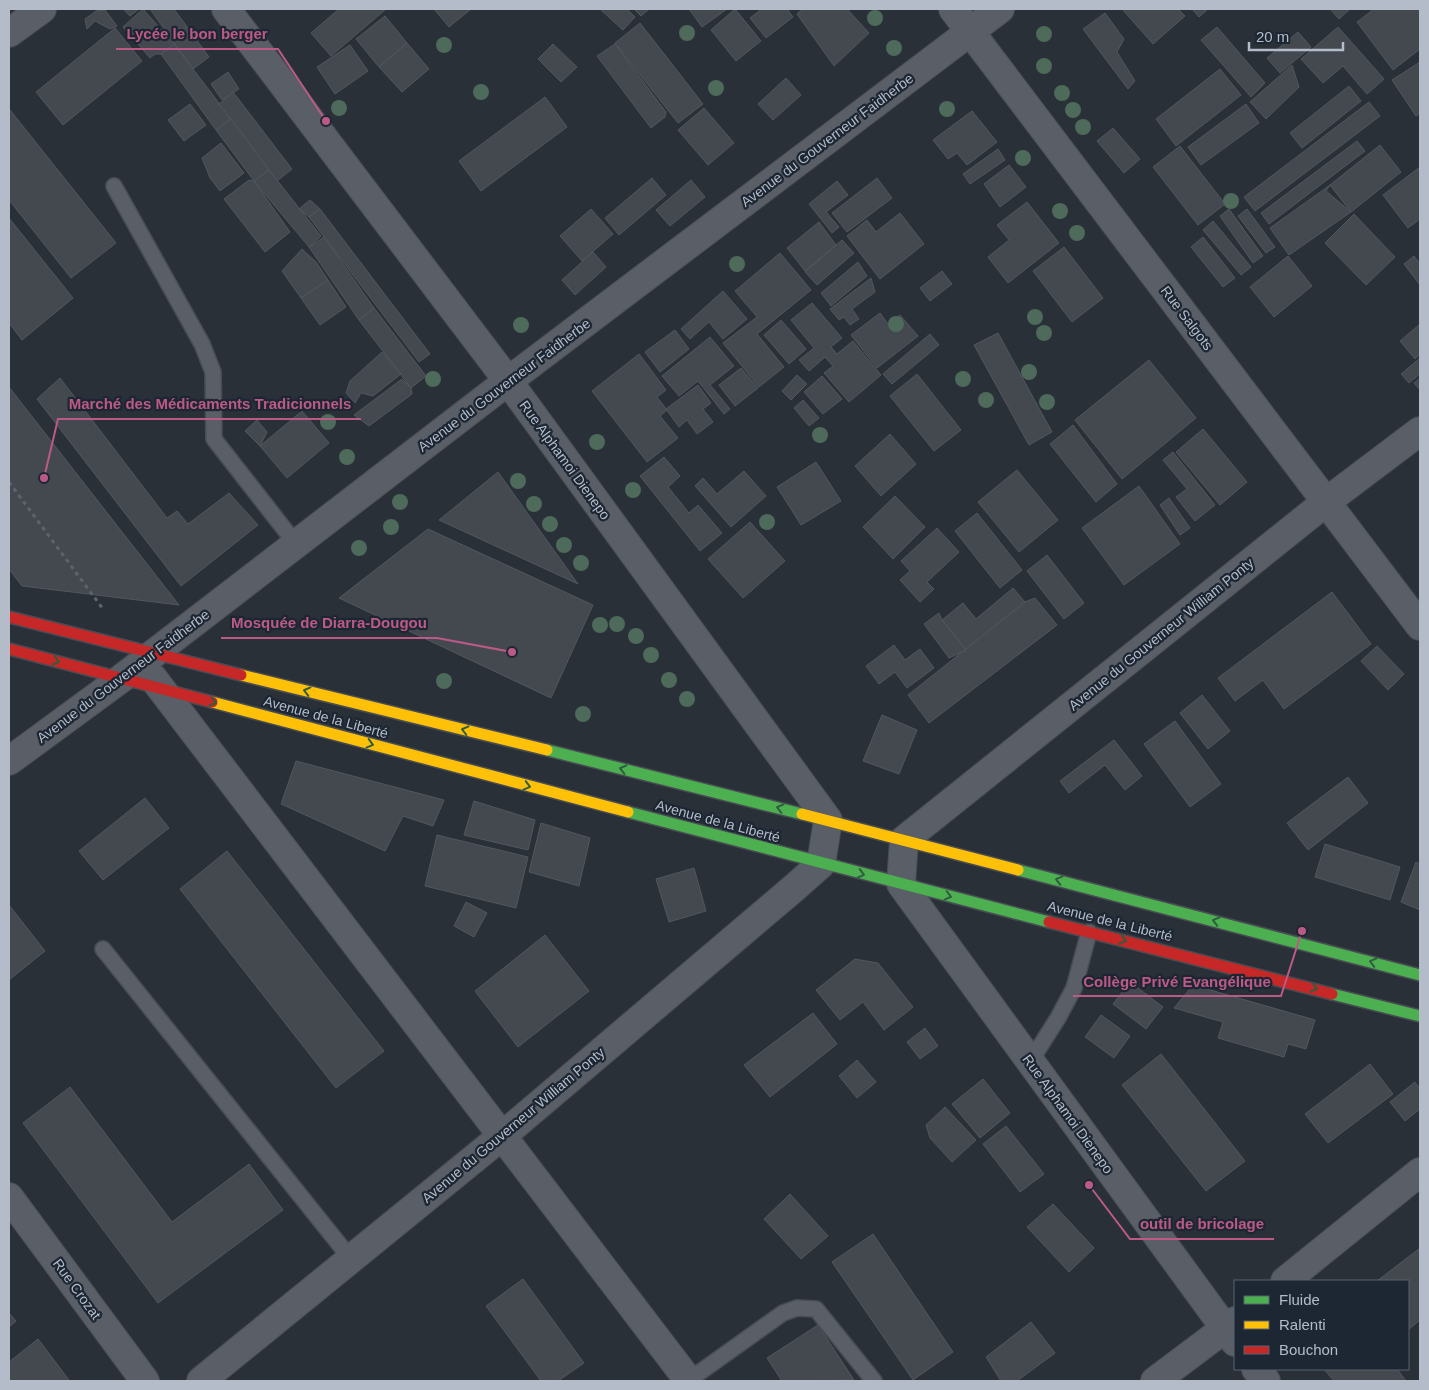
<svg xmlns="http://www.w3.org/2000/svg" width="1429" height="1390" viewBox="0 0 1429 1390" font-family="Helvetica,sans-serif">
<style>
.building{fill:#444950;stroke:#52575f}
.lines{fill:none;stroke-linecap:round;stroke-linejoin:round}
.lane-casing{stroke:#484c53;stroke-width:18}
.street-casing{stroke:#484c53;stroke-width:30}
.fast-casing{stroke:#484c53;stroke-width:14}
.slow-casing{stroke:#484c53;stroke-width:14}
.jam-casing{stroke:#484c53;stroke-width:14}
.path{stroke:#5d636a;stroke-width:3;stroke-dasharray:4 4;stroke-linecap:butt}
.lane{stroke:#5a5e66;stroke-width:15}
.street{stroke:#5a5e66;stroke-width:28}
.fast{stroke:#4caf50;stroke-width:11}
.slow{stroke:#ffc107;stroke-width:11}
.jam{stroke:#c62828;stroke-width:11}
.tree{fill:#4e6a5a}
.oneway{stroke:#305d3f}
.labels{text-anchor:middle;stroke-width:4.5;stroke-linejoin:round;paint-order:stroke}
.street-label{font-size:14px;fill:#b4bcc9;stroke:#1d2633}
.leader{fill:none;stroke:#bc5a87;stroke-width:2}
.callout-dot{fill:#bc5a87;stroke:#1d2633;stroke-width:2}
.callout-label{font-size:15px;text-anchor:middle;font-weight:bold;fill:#bc5a87;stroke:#1d2633;stroke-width:4.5;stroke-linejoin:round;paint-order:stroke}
</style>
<rect width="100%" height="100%" fill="#2a3038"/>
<g class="building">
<path d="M123,9H139L130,16Z"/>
<path d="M143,9L174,44L161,54H155L150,58L123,27Z"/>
<path d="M150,9H174L209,57L193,69Z"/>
<path d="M339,9H386L331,56L311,33Z"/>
<path d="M434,9H471L449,27Z"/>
<path d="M600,9H627L635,17L623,30Z"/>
<path d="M634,9H649L641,16Z"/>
<path d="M689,9H727L702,27Z"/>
<path d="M735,9L761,41L736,61L711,30Z"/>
<path d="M762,9H787L793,17L766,38L750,18Z"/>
<path d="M802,9H847L869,33L834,66L797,14Z"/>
<path d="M1122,9H1178L1185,16L1153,44Z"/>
<path d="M1192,9H1208L1199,17Z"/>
<path d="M1330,9H1350L1339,19Z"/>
<path d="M1374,9H1420V49L1393,70L1357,22Z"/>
<path d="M105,10L117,26L110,29L95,21L87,29L85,19L96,11Z"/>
<path d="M1105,13L1124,39L1117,52L1135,81L1128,89L1083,29Z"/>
<path d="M385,16L407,43L379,67L356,39Z"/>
<path d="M640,23L703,104L678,123L615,43Z"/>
<path d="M1217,27L1265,83L1251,97L1201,40Z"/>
<path d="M1338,27L1384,79L1367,94L1343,66L1323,83L1301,59Z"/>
<path d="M115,28L142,61L63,125L36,92Z"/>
<path d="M1298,32L1311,47L1280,73L1267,58Z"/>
<path d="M407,43L429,69L402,92L379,67Z"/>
<path d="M174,44L231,119L216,130L161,54Z"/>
<path d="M553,44L577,67L561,82L538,59Z"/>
<path d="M615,44L666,112L665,117L651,128L597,56Z"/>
<path d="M350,45L368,71L335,94L317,67Z"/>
<path d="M1420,62V113L1416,116L1392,80Z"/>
<path d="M1292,65L1299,87L1266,119L1250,102Z"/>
<path d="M1220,69L1241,95L1176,146L1156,119Z"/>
<path d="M228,72L239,89L222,100L211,84Z"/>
<path d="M786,78L801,95L773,120L758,104Z"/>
<path d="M1349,86L1361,101L1302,148L1290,133Z"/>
<path d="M233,92L292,169L277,181L219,104Z"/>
<path d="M545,97L567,127L481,191L459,161Z"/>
<path d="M1369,102L1380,116L1255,211L1244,197Z"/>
<path d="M190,104L206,125L184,141L168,120Z"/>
<path d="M1246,104L1259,123L1201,165L1188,147Z"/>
<path d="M704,108L734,143L708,165L678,130Z"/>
<path d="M10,110L116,243L71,278L9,200V111Z"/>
<path d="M972,111L997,142L967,165L957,153L948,159L933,140Z"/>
<path d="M231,119L269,170L254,181L216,130Z"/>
<path d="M1113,128L1140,159L1124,173L1097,141Z"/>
<path d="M1357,141L1365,151L1269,224L1261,213Z"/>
<path d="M221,143L244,173L220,191L210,178L202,158Z"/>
<path d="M1380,145L1401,172L1351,212L1330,185Z"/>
<path d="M1180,146L1225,204L1198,225L1153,167Z"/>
<path d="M998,149L1005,160L970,184L963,174Z"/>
<path d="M1009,165L1026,187L1000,207L984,184Z"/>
<path d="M1420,167V219L1408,228L1383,195Z"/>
<path d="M269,170L321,236L309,247L254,181Z"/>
<path d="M652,178L666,195L619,235L605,218Z"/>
<path d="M877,178L892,198L847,232L832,213Z"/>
<path d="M249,180L254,181L290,232L265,252L224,199Z"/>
<path d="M691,180L705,197L670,226L656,210Z"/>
<path d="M837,181L848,195L826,212L839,227L832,233L809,204Z"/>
<path d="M1330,185L1326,191L1351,212L1289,255L1270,228Z"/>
<path d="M310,200L320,209L309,217L299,209Z"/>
<path d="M1027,202L1059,243L1008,283L988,257L1009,240L997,225Z"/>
<path d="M320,209L430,354L419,362L309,217Z"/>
<path d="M591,209L613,234L582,261L560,236Z"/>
<path d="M1229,209L1263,256L1253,263L1220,216Z"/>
<path d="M1247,209L1275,247L1266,253L1238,216Z"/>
<path d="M900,213L924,244L880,279L847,236L867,220L876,232Z"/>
<path d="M1354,214L1395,257L1366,285L1325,243Z"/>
<path d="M9,218L73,298L22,340L9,323Z"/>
<path d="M1213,221L1251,267L1241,275L1203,230Z"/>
<path d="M819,222L836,245L805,271L787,248Z"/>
<path d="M324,237L374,308L359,320L309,247Z"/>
<path d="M1203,237L1235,278L1223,287L1191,247Z"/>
<path d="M842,240L854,253L817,285L805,272Z"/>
<path d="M1064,247L1103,298L1072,322L1033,271Z"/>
<path d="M302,249L316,262L328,280L301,298L282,271Z"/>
<path d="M593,252L606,267L575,295L562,280Z"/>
<path d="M780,253L811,290L757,334L784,367L759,387L723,343L757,317L735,291Z"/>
<path d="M1288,256L1312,286L1274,317L1250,287Z"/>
<path d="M1414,256L1420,264V285L1404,264Z"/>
<path d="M858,262L867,276L831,306L821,293Z"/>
<path d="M942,271L952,284L930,301L920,288Z"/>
<path d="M871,278L875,292L852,309L859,319L850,325L844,317L839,320L830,309Z"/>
<path d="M328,280L346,307L320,325L301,298Z"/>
<path d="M723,291L747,319L723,339L709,322L690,339L681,329Z"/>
<path d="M812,303L842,338L831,347L837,354L853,341L881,375L849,402L824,373L833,366L825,357L809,371L799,360L814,348L791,320Z"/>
<path d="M374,308L426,376L411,388L359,320Z"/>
<path d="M880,313L888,324L900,315L918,336L877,368L851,335Z"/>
<path d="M781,320L806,349L789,364L764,335Z"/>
<path d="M1420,324V354L1415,359L1400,341Z"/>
<path d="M675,330L689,349L660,372L645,352Z"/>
<path d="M998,333L1052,432L1029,445L974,345Z"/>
<path d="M930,334L939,345L892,384L883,374Z"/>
<path d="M710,337L734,366L710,385L730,409L724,414L698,381L679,396L662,376Z"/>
<path d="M382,352L401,374L373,396L361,393L355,403L346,393L350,381Z"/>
<path d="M639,354L666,390L657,397L667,410L660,416L678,438L647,462L592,391Z"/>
<path d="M1420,358V374L1409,383L1401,374Z"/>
<path d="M1149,360L1196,418L1122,479L1075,420Z"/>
<path d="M741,368L758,388L735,406L719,385Z"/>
<path d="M917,374L961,430L934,451L890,396Z"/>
<path d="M797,375L807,384L791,400L782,391Z"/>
<path d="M822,376L842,399L823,414L804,392Z"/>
<path d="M60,378L167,518L177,511L188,524L229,493L258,525L181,586L37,399Z"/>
<path d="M1420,378V390L1414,383Z"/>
<path d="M402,379L411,388L412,394L369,426L354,415Z"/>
<path d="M698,385L711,403L703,409L713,422L697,434L687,420L679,427L666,409Z"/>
<path d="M9,387L179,605L22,586L9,569Z"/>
<path d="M803,400L819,418L809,426L794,408Z"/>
<path d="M302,411L329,443L287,478L260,446Z"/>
<path d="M257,420L267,432L260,446L245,431Z"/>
<path d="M1073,425L1117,484L1096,502L1050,444Z"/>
<path d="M1203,429L1247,482L1220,505L1176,452Z"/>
<path d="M890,434L916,464L881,496L855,466Z"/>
<path d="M1173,452L1215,505L1195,521L1176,497L1187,489L1163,460Z"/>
<path d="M664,457L680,476L668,487L689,513L698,505L722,533L700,551L640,476Z"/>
<path d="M816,462L841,501L801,525L777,487Z"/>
<path d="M1017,470L1058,520L1019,552L978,502Z"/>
<path d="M744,471L766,496L731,527L695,486L703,478L717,494Z"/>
<path d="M498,472L578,584L439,520Z"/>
<path d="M1139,486L1180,544L1124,585L1082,528Z"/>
<path d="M895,496L925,527L893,559L863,527Z"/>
<path d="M1169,498L1190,528L1180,535L1160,505Z"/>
<path d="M977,513L1022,570L1000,588L955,531Z"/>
<path d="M750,522L785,561L743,598L708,559Z"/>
<path d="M937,528L959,552L927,582L934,589L920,602L900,580L910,571L901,561Z"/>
<path d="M428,529L593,605L551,698L339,598Z"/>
<path d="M1047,555L1084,603L1064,619L1027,571Z"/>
<path d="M1013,588L1025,602L966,650L942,620L963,603L976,619Z"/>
<path d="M1332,592L1371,644L1284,709L1263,680L1235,701L1218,678Z"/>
<path d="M1035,598L1057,625L929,723L908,695L1025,602Z"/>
<path d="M939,613L942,620L966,650L949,658L924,624Z"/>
<path d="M894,645L905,660L920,649L934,668L907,688L895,672L879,684L866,666Z"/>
<path d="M1377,646L1404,674L1388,690L1361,661Z"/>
<path d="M1202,695L1230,731L1208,749L1180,713Z"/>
<path d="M882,715L917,730L899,774L863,761Z"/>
<path d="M1175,721L1221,784L1190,807L1144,744Z"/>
<path d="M1114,740L1142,776L1125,790L1105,765L1069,793L1060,781Z"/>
<path d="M296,761L444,800L433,826L403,816L385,851L281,804Z"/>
<path d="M1348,777L1368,803L1308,850L1287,823Z"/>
<path d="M145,798L169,828L103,880L79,851Z"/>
<path d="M474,801L535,820L528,850L464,835Z"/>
<path d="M541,823L590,838L579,886L529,872Z"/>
<path d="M437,835L528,857L516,908L425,886Z"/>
<path d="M1325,844L1400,867L1390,900L1315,877Z"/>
<path d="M227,851L384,1051L336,1088L180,889Z"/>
<path d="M1416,862L1420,864V910L1401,902Z"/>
<path d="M694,868L706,911L669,922L656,879Z"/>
<path d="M466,902L487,913L474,937L454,926Z"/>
<path d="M9,905L45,951L9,980Z"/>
<path d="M545,935L589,991L518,1047L475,991Z"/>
<path d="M855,959L878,963L913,1007L884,1030L863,1002L840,1020L816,990Z"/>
<path d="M1130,982L1163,1007L1146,1029L1113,1004Z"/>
<path d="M1193,985L1315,1020L1306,1049L1288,1044L1284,1057L1218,1038L1223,1022L1174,1008Z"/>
<path d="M813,1013L837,1044L770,1097L744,1065Z"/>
<path d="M1101,1015L1130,1036L1114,1058L1085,1037Z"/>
<path d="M925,1028L938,1046L920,1059L907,1042Z"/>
<path d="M1161,1054L1245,1161L1206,1191L1122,1085Z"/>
<path d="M857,1060L876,1082L857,1098L839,1076Z"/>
<path d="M1370,1064L1393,1094L1328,1143L1305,1114Z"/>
<path d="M983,1079L1010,1113L980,1138L952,1104Z"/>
<path d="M1415,1082L1420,1089V1109L1405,1121L1390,1102Z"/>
<path d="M70,1087L172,1222L249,1164L283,1210L158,1303L23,1123Z"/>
<path d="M945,1107L976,1140L952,1162L930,1138L926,1125Z"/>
<path d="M1006,1126L1044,1174L1020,1192L983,1144Z"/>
<path d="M790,1194L828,1236L801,1259L764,1219Z"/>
<path d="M1053,1204L1094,1248L1069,1272L1027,1227Z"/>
<path d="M873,1234L953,1352L913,1380L832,1262Z"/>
<path d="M1420,1248V1320L1408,1330V1281H1377Z"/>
<path d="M523,1279L584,1363L558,1381H541L486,1306Z"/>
<path d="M9,1313L16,1321L9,1327Z"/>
<path d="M1031,1322L1055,1353L1017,1381H1001L986,1357Z"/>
<path d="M818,1325L854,1380L782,1381L767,1358Z"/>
<path d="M38,1339L69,1380L67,1381H9V1362Z"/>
<path d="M1324,1369H1397L1406,1381H1334Z"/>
</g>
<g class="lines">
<g class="lane-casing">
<g id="lane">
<path d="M114,186L202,344L213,372L214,439L296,544"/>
<path d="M103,949L351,1259"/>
<path d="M1030,1062L1058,1018L1074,988L1089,932"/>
<path d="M689,1380L783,1313L797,1308L816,1309L874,1381"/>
</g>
</g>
<g class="street-casing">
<g id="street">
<path d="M953,9L1420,626"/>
<path d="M9,33L42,9"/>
<path d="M153,678L689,1381"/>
<path d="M9,761L122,678L508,381L1000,9"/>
<path d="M9,1197L145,1381"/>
<path d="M1285,1281L1420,1172"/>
<path d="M1235,1342L901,884L904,840L1326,502L1420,431"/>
<path d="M1256,1369L1266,1381"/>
<path d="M201,1381L502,1136L794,888L821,864L828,820L508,381L226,9"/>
<path d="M1155,1381L1235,1321"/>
</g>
</g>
<g class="fast-casing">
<g id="fast">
<path d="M547,750L802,814"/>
<path d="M628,812L1049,922"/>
<path d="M1018,870L1420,975"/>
<path d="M1332,994L1420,1016"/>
</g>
</g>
<g class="slow-casing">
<g id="slow">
<path d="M241,675L547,750"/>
<path d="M212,702L628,812"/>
<path d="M802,814L1018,870"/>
</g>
</g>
<g class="jam-casing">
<g id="jam">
<path d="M9,617L241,675"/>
<path d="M9,649L212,702"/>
<path d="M1049,922L1332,994"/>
</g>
</g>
<path class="path" d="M9,482L103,609"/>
<use href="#lane" class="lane"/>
<use href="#street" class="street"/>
<use href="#fast" class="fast"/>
<use href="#slow" class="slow"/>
<use href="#jam" class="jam"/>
</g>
<g class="tree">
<circle cx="875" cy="18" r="8"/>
<circle cx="687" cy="33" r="8"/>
<circle cx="1044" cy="34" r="8"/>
<circle cx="444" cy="45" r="8"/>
<circle cx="894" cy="48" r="8"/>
<circle cx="1044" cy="66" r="8"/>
<circle cx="716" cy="88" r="8"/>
<circle cx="481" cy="92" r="8"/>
<circle cx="1062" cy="93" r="8"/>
<circle cx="339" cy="108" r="8"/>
<circle cx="947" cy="109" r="8"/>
<circle cx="1073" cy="110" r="8"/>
<circle cx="1083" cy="127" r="8"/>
<circle cx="1023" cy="158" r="8"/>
<circle cx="1231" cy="201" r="8"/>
<circle cx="1060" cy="211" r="8"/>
<circle cx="1077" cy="233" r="8"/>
<circle cx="737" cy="264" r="8"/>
<circle cx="1035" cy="317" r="8"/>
<circle cx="896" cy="324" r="8"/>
<circle cx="521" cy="325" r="8"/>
<circle cx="1044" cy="333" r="8"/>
<circle cx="1029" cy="372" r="8"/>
<circle cx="433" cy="379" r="8"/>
<circle cx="963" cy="379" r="8"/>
<circle cx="986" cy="400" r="8"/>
<circle cx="1047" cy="402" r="8"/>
<circle cx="328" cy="422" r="8"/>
<circle cx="820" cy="435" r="8"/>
<circle cx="597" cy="442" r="8"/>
<circle cx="347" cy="457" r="8"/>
<circle cx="518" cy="481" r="8"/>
<circle cx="633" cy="490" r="8"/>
<circle cx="400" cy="502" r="8"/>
<circle cx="534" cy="504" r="8"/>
<circle cx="767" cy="522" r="8"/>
<circle cx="550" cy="524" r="8"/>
<circle cx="391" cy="527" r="8"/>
<circle cx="564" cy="545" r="8"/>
<circle cx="359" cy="548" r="8"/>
<circle cx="581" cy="563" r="8"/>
<circle cx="617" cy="624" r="8"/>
<circle cx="600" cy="625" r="8"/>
<circle cx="636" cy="636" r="8"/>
<circle cx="651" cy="655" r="8"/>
<circle cx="669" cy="680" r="8"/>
<circle cx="444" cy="681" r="8"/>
<circle cx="687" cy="699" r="8"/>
<circle cx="583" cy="714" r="8"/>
</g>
<defs><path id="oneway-chevron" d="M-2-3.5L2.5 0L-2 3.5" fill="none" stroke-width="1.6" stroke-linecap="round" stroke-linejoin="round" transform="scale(1.25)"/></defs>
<g class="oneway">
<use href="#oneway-chevron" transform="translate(56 661) rotate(14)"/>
<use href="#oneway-chevron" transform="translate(307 691) rotate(-166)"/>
<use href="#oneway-chevron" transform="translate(213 702) rotate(15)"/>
<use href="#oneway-chevron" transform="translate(465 730) rotate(-166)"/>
<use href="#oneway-chevron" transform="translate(370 744) rotate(15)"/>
<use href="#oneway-chevron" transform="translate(623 769) rotate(-166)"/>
<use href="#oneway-chevron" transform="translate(527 786) rotate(15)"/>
<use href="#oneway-chevron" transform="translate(780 808) rotate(-166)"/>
<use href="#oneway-chevron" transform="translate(861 874) rotate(15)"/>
<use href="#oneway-chevron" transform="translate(1059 880) rotate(-165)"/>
<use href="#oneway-chevron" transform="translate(948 896) rotate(14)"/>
<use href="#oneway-chevron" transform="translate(1216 921) rotate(-165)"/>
<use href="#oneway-chevron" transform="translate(1123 940) rotate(14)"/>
<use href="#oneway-chevron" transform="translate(1373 962) rotate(-165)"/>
<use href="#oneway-chevron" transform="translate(1314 988) rotate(14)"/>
</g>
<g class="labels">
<g class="street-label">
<text transform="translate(827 140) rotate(-37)" y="5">Avenue du Gouverneur Faidherbe</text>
<text transform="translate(1187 318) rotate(53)" y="5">Rue Salgots</text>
<text transform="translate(504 385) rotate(-37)" y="5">Avenue du Gouverneur Faidherbe</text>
<text transform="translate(565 460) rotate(54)" y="5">Rue Alphamoi Dienepo</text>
<text transform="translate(1161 634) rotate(-39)" y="5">Avenue du Gouverneur William Ponty</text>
<text transform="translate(123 676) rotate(-37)" y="5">Avenue du Gouverneur Faidherbe</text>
<text transform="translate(326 717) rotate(15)" y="5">Avenue de la Liberté</text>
<text transform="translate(718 821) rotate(15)" y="5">Avenue de la Liberté</text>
<text transform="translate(1110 921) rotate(14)" y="5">Avenue de la Liberté</text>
<text transform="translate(1068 1114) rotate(54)" y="5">Rue Alphamoi Dienepo</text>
<text transform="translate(513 1125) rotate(-40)" y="5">Avenue du Gouverneur William Ponty</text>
<text transform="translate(77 1289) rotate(54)" y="5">Rue Crozat</text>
</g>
</g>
<path class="leader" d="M326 121L278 49H116M44 478L58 419H361M512 652L437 638H221M1302 931L1281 996H1073M1089 1185L1130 1239H1274"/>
<g class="callout-dot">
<circle cx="326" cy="121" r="5"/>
<circle cx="44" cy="478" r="5"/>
<circle cx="512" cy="652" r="5"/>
<circle cx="1302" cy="931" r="5"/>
<circle cx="1089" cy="1185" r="5"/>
</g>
<g class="callout-label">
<text x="197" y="39">Lycée le bon berger</text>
<text x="210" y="409">Marché des Médicaments Tradicionnels</text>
<text x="329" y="628">Mosquée de Diarra-Dougou</text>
<text x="1177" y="987">Collège Privé Evangélique</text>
<text x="1202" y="1229">outil de bricolage</text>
</g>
<rect width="1429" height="1390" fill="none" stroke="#b4bcc9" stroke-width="20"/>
<rect x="1234" y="1280" width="175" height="90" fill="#1d2633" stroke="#59626f"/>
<rect x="1244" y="1296" width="25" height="8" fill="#4caf50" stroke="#59626f"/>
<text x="1279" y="1305" font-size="15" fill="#b4bcc9">Fluide</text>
<rect x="1244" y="1321" width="25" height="8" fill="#ffc107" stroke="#59626f"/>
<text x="1279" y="1330" font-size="15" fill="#b4bcc9">Ralenti</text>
<rect x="1244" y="1346" width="25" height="8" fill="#c62828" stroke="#59626f"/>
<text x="1279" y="1355" font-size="15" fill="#b4bcc9">Bouchon</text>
<path d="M1249 42v8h94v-8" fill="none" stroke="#b4bcc9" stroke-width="2.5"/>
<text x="1256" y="42" font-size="15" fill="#b4bcc9" stroke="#1d2633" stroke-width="4" paint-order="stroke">20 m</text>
</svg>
